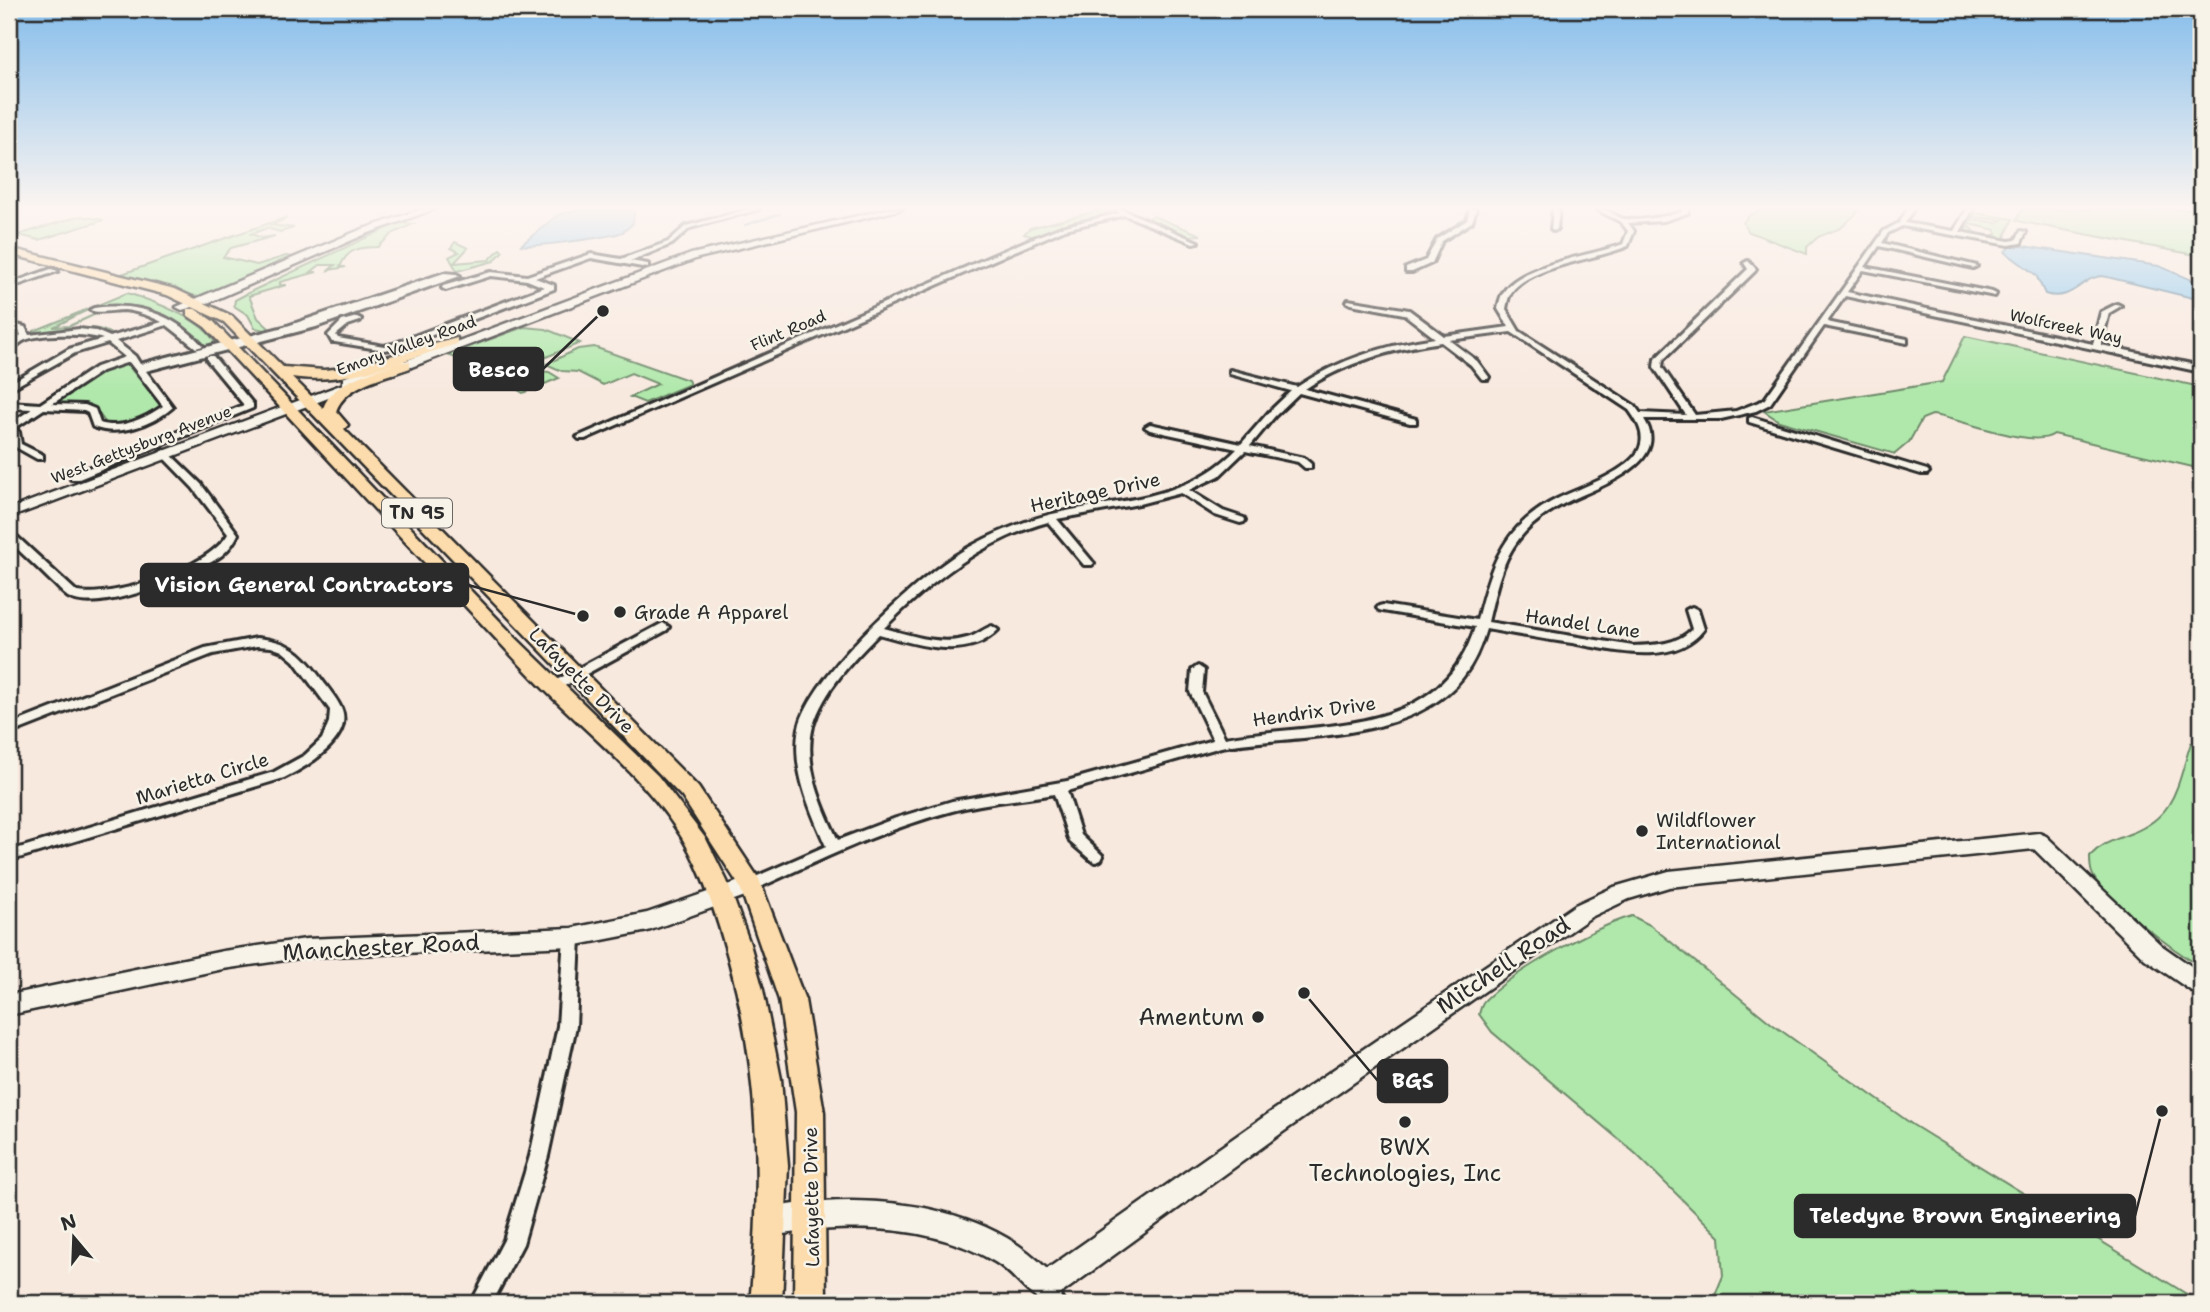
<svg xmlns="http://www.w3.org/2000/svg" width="2210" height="1312" viewBox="0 0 2210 1312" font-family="'Shantell Sans',sans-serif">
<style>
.green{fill:#b0e8ab;stroke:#6e8a6b;stroke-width:2}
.water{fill:#90caef;stroke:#688aa1;stroke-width:2}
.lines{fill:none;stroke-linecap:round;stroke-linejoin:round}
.stream{stroke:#688aa1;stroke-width:2}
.street-casing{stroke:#2b2b2b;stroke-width:6}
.secondary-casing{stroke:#2b2b2b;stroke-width:5}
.primary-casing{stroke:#2b2b2b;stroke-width:5}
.street{fill:#f7f3e8;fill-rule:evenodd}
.secondary{fill:#f7f3e8;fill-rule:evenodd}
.primary{fill:#fcdcac;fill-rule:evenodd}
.poi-dot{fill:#2b2b2b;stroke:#f7f3e8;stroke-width:2.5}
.labels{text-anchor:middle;stroke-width:5;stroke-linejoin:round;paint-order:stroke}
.far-street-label{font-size:16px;fill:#2b2b2b;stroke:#f7f3e8}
.shield{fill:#f7f3e8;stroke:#686764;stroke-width:2}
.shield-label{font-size:18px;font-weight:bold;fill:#2b2b2b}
.street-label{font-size:19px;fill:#2b2b2b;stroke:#f7f3e8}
.poi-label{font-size:19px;fill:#2b2b2b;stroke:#f7f3e8;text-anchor:start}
.near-street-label{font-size:23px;fill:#2b2b2b;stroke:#f7f3e8}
.near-poi-label{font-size:23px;fill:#2b2b2b;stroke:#f7f3e8;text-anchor:end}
.leader{fill:none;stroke:#2b2b2b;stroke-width:2.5}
.callout-dot{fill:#2b2b2b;stroke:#f7f3e8;stroke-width:2.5}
.callout{fill:#2b2b2b;stroke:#2b2b2b;stroke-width:2.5}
.callout-label{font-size:21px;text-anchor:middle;font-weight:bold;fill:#fff}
</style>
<rect width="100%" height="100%" fill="#f8e9df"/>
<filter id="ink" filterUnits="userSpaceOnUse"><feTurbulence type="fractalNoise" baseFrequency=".0143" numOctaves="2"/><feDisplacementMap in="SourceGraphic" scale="14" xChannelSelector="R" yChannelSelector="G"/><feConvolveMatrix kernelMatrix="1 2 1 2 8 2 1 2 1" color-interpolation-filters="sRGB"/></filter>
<g filter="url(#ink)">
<g class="green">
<path d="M1094,209H1111L1116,213L1034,237L1024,234L1030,228L1098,211Z"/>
<path d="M1785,209H1861L1841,228L1818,237L1807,247V254L1749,232L1743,223C1751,208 1770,210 1785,209Z"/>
<path d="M2023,209H2201V256L2022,222L2016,220Z"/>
<path d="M1976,213L2013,219L2003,241L1965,233L1968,226C1972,230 1983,240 1996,234V230L1969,224L1972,219L1997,223L2002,220L1973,217Z"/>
<path d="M80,216L104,220L39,240L18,235Z"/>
<path d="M1153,216L1201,235L1184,236L1146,220Z"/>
<path d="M284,218H287L272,225L294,228L280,232L267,228L251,234L262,238L275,236L231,248L223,257L257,265L286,256L292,257L290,259L199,297L119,275Z"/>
<path d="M398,223L413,224L392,234L378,247C360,247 348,248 340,267H346L329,270L335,265H320L311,272H317L280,282V285H286L249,296L258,318L271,330L278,329L270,331L255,328L248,315L234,306L235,300L254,290Z"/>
<path d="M455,242L468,248L454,263L489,260L500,249L503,251L494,261L457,271L449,257L459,252L451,248Z"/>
<path d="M127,293C150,300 207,320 215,344L205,348C176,315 134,296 91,309C81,312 65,322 53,327L69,326L107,309L61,330C78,329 98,324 112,335L91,328L34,333V331Z"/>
<path d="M524,327L546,329L580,343L505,374L447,355Z"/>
<path d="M1965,336L2201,387V469L2054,434C2033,450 1960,418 1932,415L1922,419L1909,442L1895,454L1779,421L1764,411L1942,382Z"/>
<path d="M594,347L688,380L690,384L645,403L630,397L658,384L631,373L603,385L578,372L562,371L546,364L578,349Z"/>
<path d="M125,362L162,406C152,417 124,425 108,426L94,407L56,402L103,369Z"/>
<path d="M530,370L549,372L559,378L523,393L503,381Z"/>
<path d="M2191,743L2201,746V967C2177,952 2101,898 2092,873C2090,868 2090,861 2090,856C2102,843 2115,840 2132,833C2177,815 2177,784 2191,743Z"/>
<path d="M1632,916L1650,925L1772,1024L1913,1125L2201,1303H1706L1713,1300L1723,1276L1720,1237L1636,1154L1492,1032L1479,1014C1481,1009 1481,1003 1485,1000C1515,970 1593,928 1632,916Z"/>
</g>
<g class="water">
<path d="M583,209L630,210L634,213L633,223C629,227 626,231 620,233C608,237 530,248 521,245L558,215Z"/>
<path d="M2023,246L2159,266L2201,284V300L2103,276C2082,276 2073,303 2045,294L2036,275L2005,252L2009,247Z"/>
</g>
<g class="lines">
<path class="stream" d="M745,225L780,214"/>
<g class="street-casing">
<g id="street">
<path d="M750,209H759L690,228L672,244L630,261L648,264V268L591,258L535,278L554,285V289L398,348L384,350L335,342H332L328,335L342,321L357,317L361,319L360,321L348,325L336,335L338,338L384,346L393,344L544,287L527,280L491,276L446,290L442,288L443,286L491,272L527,276L591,254L621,259L668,242L686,226Z"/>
<path d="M1117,209H1121L1198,242L1193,243L1125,215L1065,229L585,439H579L577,437L1026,241L1061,227L1120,213L1117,211Z"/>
<path d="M1470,209H1476L1472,222L1442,241L1432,263L1412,272H1406V268L1426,260L1437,239L1467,220Z"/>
<path d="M1553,209H1559L1557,229L1554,231L1551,229Z"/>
<path d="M1596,209C1606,208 1612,214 1621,218C1636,223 1667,216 1682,212V209H1688V213L1664,221L1628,223L1634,231L1628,246C1599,259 1528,266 1511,293C1508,297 1507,304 1506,309L1519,331L1635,406L1640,413L1686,415L1654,367L1655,359L1748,269L1744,263L1748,261L1756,269L1755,271L1663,360L1662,367L1695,415L1736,411L1764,400L1884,231L1899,223L1908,209H1914L1905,223L1954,231L1967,209H1973L1960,232L2009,241L2016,240L2021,231L2026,232L2021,243L2009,245L1902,226L1888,233L1882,243L1977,266L1973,268L1879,246L1865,267L1992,292L1996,294L1995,296L1863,270L1847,292L2093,344L2101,312L2117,304L2121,306L2109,313L2101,345L2201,366V372L1845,296L1827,322L1907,339V343L1824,326L1770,404L1756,411L1721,419H1644C1674,465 1593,488 1563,504C1550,511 1535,521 1524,533C1501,558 1496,590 1488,622L1633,646C1654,645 1677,645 1692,629L1686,610L1692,607L1698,610L1704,629C1674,668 1613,650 1572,643C1543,639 1515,634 1486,629C1481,646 1474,663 1463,677C1412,743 1295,734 1221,747L1067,791L1081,835L1103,856L1101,860L1096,862L1091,860L1070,842L1054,794C1020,800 986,802 952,811C884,829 820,860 756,889L751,891L746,889L743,885L746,881L826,846C810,810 791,768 799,728C810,677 910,586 953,557C976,542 1000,531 1025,522C1099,496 1177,510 1237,449L1150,430L1145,427L1150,424L1241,444L1269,412L1291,391L1230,374V370L1297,387C1339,359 1386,345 1435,338L1404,314L1351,304L1347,302L1348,300L1409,310L1444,336L1509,327L1498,309C1499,304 1500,297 1503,293C1519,264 1592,256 1623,244L1628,231L1621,222ZM1511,332L1629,410C1636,420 1644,431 1641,444C1636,470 1579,488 1557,499C1543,506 1529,516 1518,527C1493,554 1486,586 1477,620L1383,605L1379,606L1377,608L1379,610L1383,611L1475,627C1441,740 1317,721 1225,738L1202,692L1204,670L1198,666L1192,670L1190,692L1213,740L1067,781L952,801L896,818L838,840C822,807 803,764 813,726C823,691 854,659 879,634C915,644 967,662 998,630L992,626C983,629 976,636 967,638C940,646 910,635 884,628C931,581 983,540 1048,522L1084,565H1092L1094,563L1092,561L1057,519L1139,504L1181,493L1215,515L1240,523L1244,522L1245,520L1244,518L1223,511L1189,490L1219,476L1245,451L1298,462L1305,468H1311V464L1304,458L1250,446L1275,416L1299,393L1410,423H1416V419L1305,389C1346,362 1392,349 1441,342L1471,365L1482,379H1488L1489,377L1477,361L1449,340Z"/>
<path d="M51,269L58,271L9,288V284Z"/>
<path d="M444,273L456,274L460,276L316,327L146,371L173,407C153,425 118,437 93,427L88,413L84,411L44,409L15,428L19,432L21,444L43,455V459H37L12,445L9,424L32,409L9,408V402L40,404L96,367L125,357L108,343L75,353L9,390V384L69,349L103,339C86,333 38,333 23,341C18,344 14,349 9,351V345L21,335L19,331L9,327V323L25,327L29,335L79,329L96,331L110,337L162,322C150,316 137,311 124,310C113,310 99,314 90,310L94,308C137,302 174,314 203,346L196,348L167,325L116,341L135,356L140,364L284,327ZM129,362L163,406C146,418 121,430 100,423L95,409L85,405L52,404L102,371Z"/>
<path d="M207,356H213L253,404V408L79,479H71V475L244,405L207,360Z"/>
<path d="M1752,417L1927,470L1929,472L1927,474H1921L1749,422V418Z"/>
<path d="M164,450L167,451L201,484L238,534C234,543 229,549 222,555C196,575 98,615 68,597C62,593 57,586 52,582C38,568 23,554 9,541V532L13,533L77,592C115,598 208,569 228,534L193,488L161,455L159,453Z"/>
<path d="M663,623L669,627L667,630L557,690L553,691L547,687L549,684Z"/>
<path d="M257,638C288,641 301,651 319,676C326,686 336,697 341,708C355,738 305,768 284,778L9,861V851L274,772L305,755L322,739L329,722L330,710L294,661L282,651L271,647L257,646L213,654L9,734V725L205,648Z"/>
<path d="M572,931L578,933L580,937L576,1026L548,1156L523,1244L492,1303H471L504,1240L530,1156L558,1026L564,937L566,933Z"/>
<path d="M1045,1278L1052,1281L1064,1303H1043L1035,1288L1038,1281Z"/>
</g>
</g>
<g class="secondary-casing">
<g id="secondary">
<path d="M422,209H435L366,234L210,302L182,310L176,307L360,230Z"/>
<path d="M888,209H903L698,258L393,374L383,371L363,379V385L9,518V509L343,384V378L395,358L405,361L691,254Z"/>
<path d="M2039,833L2046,836L2161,945L2201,973V995L2193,992L2145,959L2034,849L1669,887L1629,899L1591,917L1283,1132L1055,1298L1045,1303C1025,1294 1014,1273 995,1262C930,1223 848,1224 775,1235L765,1231L761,1221L765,1211C783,1204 804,1203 823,1202C900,1197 991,1212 1047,1269L1265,1116L1575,905L1614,887L1669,871Z"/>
<path d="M751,877L759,879L762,885L759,891L648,931L572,946L306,957L223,969L9,1015V995L223,951L306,939L572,928L647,913Z"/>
</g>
</g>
<g class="primary-casing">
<g id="primary">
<path d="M9,248L175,289L232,316L283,367L324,370L345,368L457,338V344C404,359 348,386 292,377L323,408C334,379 374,372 400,362H410V368C385,377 346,384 336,411L348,425L344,429L698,787L759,879L805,1000L824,1112L826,1303H794L796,1112L779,1000L740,887L682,797L224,322L167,295L9,254Z"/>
<path d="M187,309H195L213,321L516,638L658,776L706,839L727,881L750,944L763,990L781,1079L788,1166L782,1303H750C762,1185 760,1072 728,957C718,921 707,885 690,852C654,782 585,733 532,677C422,561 314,443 205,327L187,315Z"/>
</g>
</g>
<use href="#street" class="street"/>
<use href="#secondary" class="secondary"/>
<use href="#primary" class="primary"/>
</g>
</g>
<linearGradient id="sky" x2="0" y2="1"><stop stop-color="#85bdeb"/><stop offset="0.53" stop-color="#fcf5f1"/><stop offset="1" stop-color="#fcf5f1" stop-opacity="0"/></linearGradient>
<rect width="2210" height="392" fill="url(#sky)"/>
<g class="poi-dot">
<circle cx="620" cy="612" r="7"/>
<circle cx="1642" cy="831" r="7"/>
<circle cx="1258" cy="1017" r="7"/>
<circle cx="1405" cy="1122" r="7"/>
</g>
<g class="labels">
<g class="far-street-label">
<text transform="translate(2066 326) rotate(12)" y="6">Wolfcreek Way</text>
<text transform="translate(788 330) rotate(-23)" y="6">Flint Road</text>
<text transform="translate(406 345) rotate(-20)" y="6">Emory Valley Road</text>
<text transform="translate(141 444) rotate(-21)" y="6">West Gettysburg Avenue</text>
</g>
<rect class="shield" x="382" y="498.5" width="70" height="29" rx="5"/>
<g class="shield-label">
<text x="417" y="519">TN 95</text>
</g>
<g class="street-label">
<text transform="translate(1095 492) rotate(-12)" y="7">Heritage Drive</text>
<text transform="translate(1583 623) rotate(8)" y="7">Handel Lane</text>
<text transform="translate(582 680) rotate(45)" y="7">Lafayette Drive</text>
<text transform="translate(1314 711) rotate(-8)" y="7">Hendrix Drive</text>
<text transform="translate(202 778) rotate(-17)" y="7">Marietta Circle</text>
<text transform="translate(811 1197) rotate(-91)" y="7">Lafayette Drive</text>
</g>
<g class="poi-label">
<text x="634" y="619">Grade A Apparel</text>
<text x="1656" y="827">Wildflower<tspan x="1656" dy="22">International</tspan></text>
</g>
<g class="near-street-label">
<text transform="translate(381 947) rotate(-3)" y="8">Manchester Road</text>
<text transform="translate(1503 965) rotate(-34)" y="8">Mitchell Road</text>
</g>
<g class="near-poi-label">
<text x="1244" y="1025">Amentum</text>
<text x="1405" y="1155" text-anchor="middle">BWX<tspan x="1405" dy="26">Technologies, Inc</tspan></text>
</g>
</g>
<path class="leader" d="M603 311L543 369M583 616L468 585M1304 993L1378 1081M2162 1111L2135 1216"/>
<g class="callout-dot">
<circle cx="603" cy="311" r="7"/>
<circle cx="583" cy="616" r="7"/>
<circle cx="1304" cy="993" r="7"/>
<circle cx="2162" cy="1111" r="7"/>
</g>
<g class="callout">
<rect x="454" y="348" width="89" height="42" rx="7"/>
<rect x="141" y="564" width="327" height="42" rx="7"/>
<rect x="1378" y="1060" width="69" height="42" rx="7"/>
<rect x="1795" y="1195" width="340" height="42" rx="7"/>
</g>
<g class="callout-label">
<text x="499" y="377">Besco</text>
<text x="304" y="592">Vision General Contractors</text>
<text x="1413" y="1088">BGS</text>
<text x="1965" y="1223">Teledyne Brown Engineering</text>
</g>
<rect width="2210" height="1312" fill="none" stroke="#f7f3e8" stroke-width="35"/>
<rect x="18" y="18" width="2175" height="1277" fill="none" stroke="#2b2b2b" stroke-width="2.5" filter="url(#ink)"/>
<g transform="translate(74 1238) rotate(341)" stroke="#f7f3e8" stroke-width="5" paint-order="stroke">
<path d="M0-5L12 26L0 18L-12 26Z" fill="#2b2b2b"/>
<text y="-10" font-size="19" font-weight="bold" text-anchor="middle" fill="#2b2b2b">N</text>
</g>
</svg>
